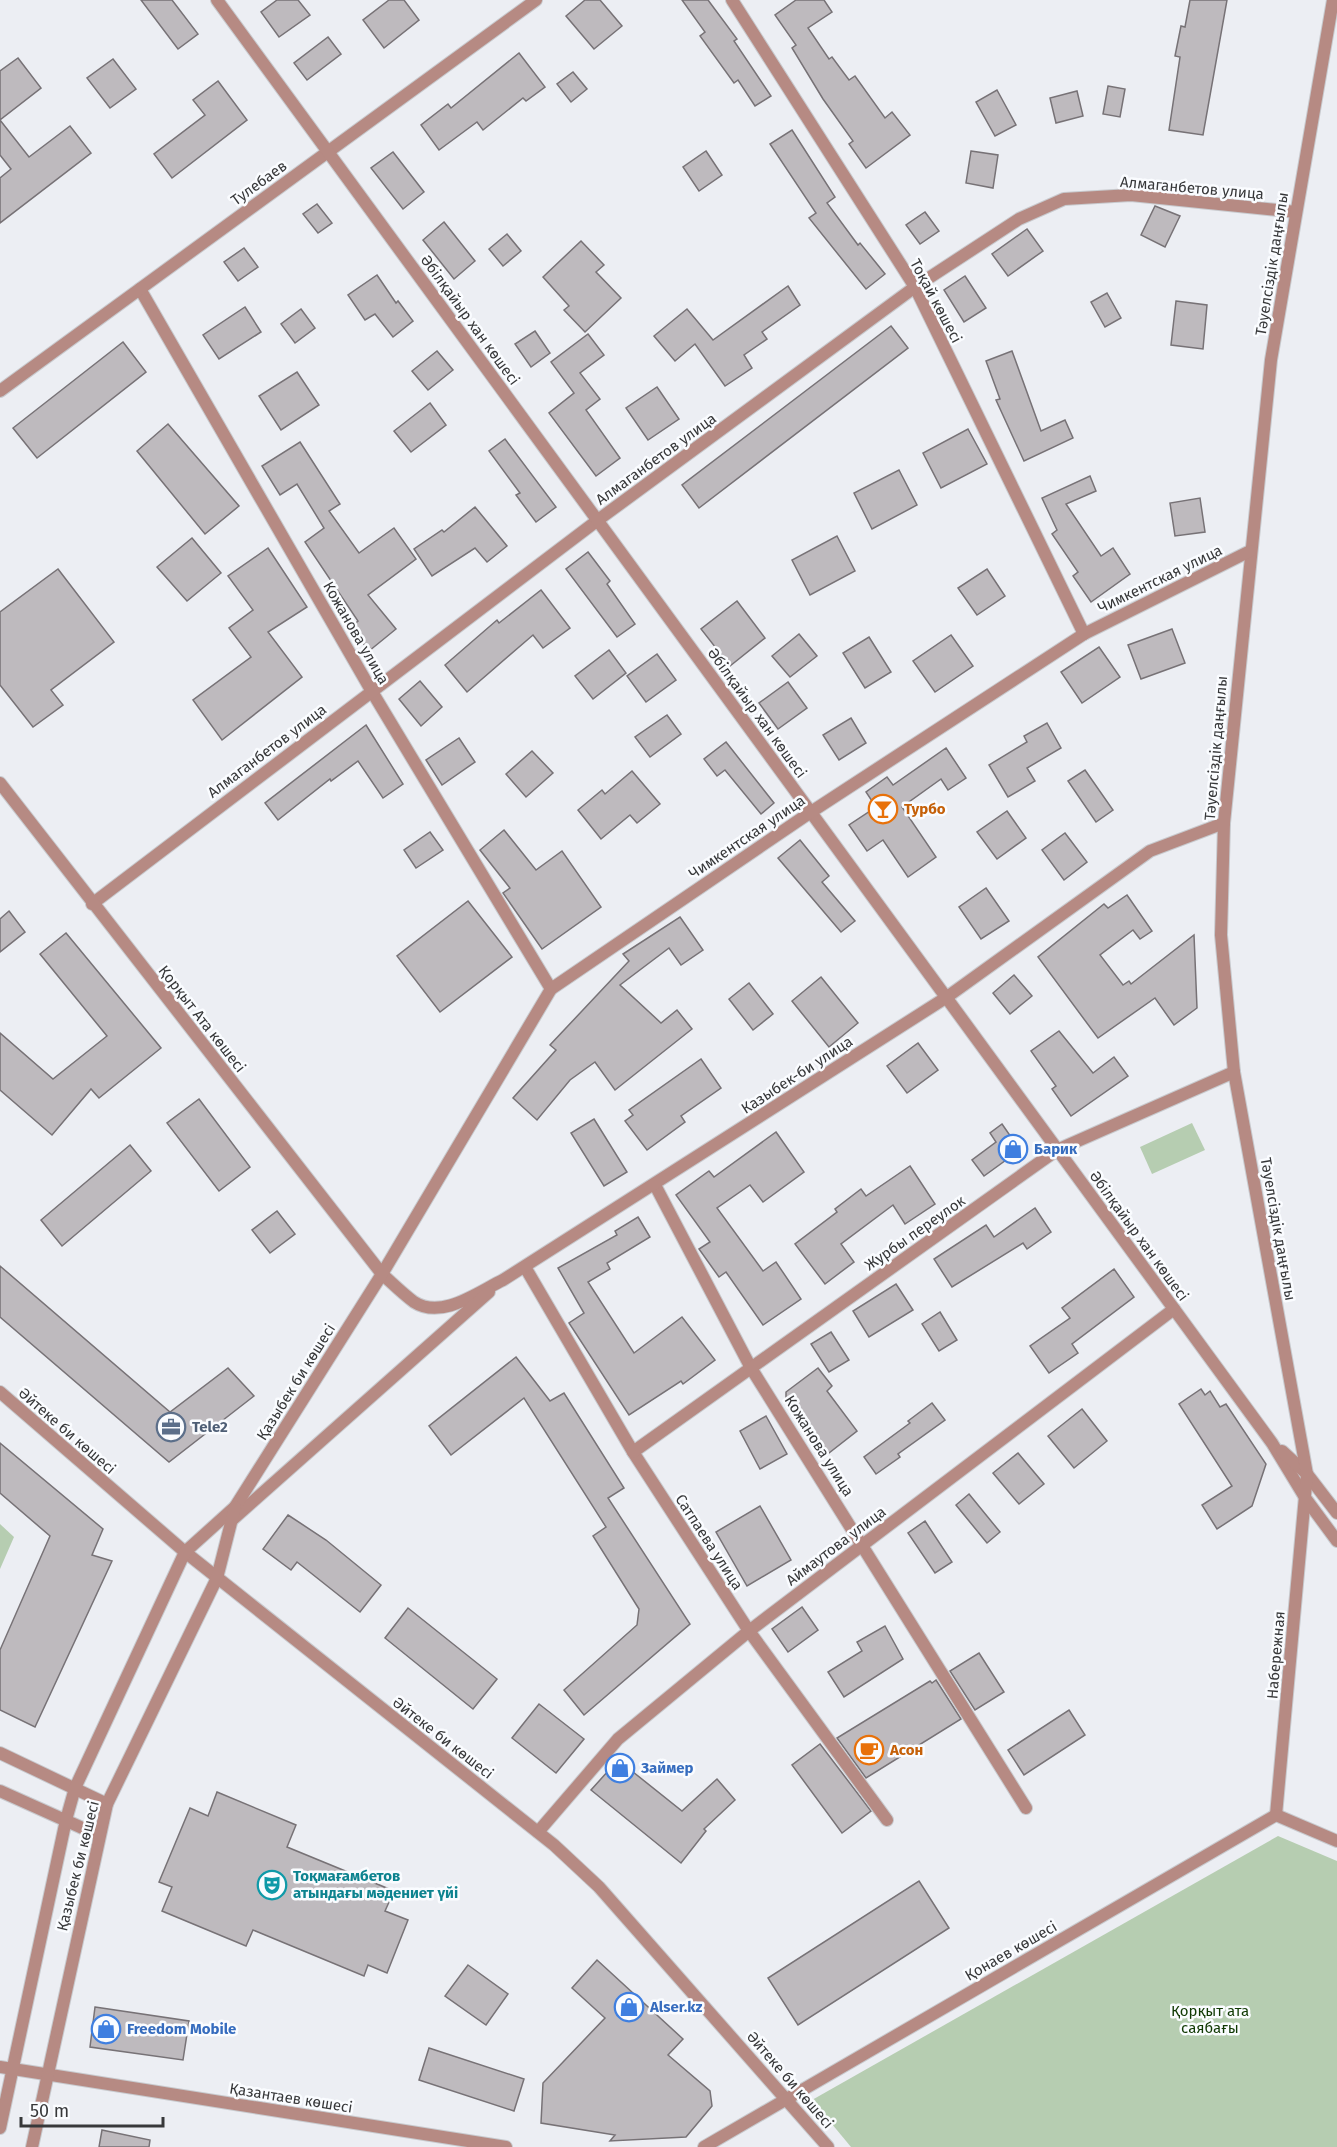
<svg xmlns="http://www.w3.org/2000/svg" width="1337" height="2147" viewBox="0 0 1337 2147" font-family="'Fira Sans',sans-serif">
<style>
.green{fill:#b6cdb1}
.building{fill:#bebabe;stroke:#777276;stroke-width:1.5}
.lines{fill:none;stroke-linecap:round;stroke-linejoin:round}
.minor-casing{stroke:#c8cace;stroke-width:14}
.tertiary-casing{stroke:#c8cace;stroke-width:14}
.minor{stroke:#b68a83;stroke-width:12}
.tertiary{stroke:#b68a83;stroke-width:12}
.labels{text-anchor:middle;stroke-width:5;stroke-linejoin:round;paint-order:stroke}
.street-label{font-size:15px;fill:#37383a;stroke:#fafcff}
.food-label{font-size:15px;font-weight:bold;fill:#c56008;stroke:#fafcff;text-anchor:start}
.shop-label{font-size:15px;font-weight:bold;fill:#366cbe;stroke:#fafcff;text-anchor:start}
.service-label{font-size:15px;font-weight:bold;fill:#4e5e75;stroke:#fafcff;text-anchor:start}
.culture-label{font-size:15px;font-weight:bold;fill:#0d838f;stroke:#fafcff;text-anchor:start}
.park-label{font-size:15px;fill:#103903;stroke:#fafcff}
</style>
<rect width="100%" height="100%" fill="#eceef3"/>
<g class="green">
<path d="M1192,1123L1205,1150L1152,1174L1140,1147Z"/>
<path d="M0,1524L14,1537L0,1569Z"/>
<path d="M1278,1836L1337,1861V2147H851L812,2100Z"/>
</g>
<g class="building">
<path d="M141,0H172L198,34L178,49Z"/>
<path d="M277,0H298L310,15L279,37L261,12Z"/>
<path d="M389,0H404L419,20L384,48L363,20Z"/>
<path d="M585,0H600L622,26L594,49L566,16Z"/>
<path d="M682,0H708L737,39L734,41L771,96L755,106L738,80L734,83L700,36L705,32Z"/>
<path d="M796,0H824L832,12L808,28L829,59L832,57L849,80L855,76L885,118L892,112L910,135L866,168L849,144L853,141L823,99L792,48L796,45L775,15Z"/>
<path d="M1190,0H1227L1203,135L1169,130L1180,57L1175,56L1181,26L1185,27Z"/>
<path d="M328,37L341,54L307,80L294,63Z"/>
<path d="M519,53L545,87L526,101L523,98L483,130L477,122L439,150L421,125L448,104L451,108Z"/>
<path d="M18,58L41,88L0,120L29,157L70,126L91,153L0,223V178L11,169L0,155V71Z"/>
<path d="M113,59L136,89L110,108L87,78Z"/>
<path d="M573,72L587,89L571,102L557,84Z"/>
<path d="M218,81L247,120L172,178L154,154L205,115L193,100Z"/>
<path d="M1108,86L1125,89L1120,117L1103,114Z"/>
<path d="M997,90L1016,125L995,136L976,102Z"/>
<path d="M1077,91L1083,116L1056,123L1050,98Z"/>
<path d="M792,130L835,197L827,203L858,245L860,243L885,274L866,289L809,218L816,213L770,144Z"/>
<path d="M706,151L722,175L699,191L683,167Z"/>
<path d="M971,151L998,155L993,188L966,183Z"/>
<path d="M393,152L424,192L403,209L371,168Z"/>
<path d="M317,204L332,223L318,233L303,214Z"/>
<path d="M1155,206L1180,216L1165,247L1141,235Z"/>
<path d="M925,212L939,231L920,244L906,225Z"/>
<path d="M444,222L475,261L454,279L423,240Z"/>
<path d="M1027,229L1043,251L1008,276L992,254Z"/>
<path d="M507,234L521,251L503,266L489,249Z"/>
<path d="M581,241L604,265L596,272L621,298L585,332L564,310L569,306L543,277Z"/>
<path d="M244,248L258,267L238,281L224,262Z"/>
<path d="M377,275L396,303L398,301L413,321L393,337L375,314L365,320L348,295Z"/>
<path d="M965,276L986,308L964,322L944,290Z"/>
<path d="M788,286L800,305L762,332L767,339L744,355L752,368L725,386L695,344L675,361L654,336L687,309L713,340Z"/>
<path d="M1107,293L1121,318L1105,327L1091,302Z"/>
<path d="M1176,301L1207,305L1203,349L1171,345Z"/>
<path d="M245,307L261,332L219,359L203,335Z"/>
<path d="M301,309L315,328L295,343L281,324Z"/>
<path d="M891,326L908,348L699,508L682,485Z"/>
<path d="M535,331L550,353L531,367L515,344Z"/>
<path d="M588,334L604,355L580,373L600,399L586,410L620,458L596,476L549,413L574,393L551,362Z"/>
<path d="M123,342L146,372L37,458L13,428Z"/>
<path d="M437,351L453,370L428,390L412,371Z"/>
<path d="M1012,351L1041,431L1065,420L1073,438L1024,461L996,400L1000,399L986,361Z"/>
<path d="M297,372L319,405L281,430L259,396Z"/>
<path d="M657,387L679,419L648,440L626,408Z"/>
<path d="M430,403L446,425L411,452L394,431Z"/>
<path d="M168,424L239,506L205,534L137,451Z"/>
<path d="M968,429L987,464L941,488L923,453Z"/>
<path d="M505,439L556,507L536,522L516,495L520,493L489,451Z"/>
<path d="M300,442L340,504L329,511L359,553L394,528L416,559L368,595L396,629L369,651L351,627L358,621L305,542L324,528L297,484L280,495L262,466Z"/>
<path d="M899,470L917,505L872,529L854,493Z"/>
<path d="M1090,476L1096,491L1066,504L1101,556L1113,548L1130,574L1091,602L1073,576L1078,572L1052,534L1057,530L1042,498Z"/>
<path d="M1200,498L1205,532L1175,536L1170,503Z"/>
<path d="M475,507L507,546L487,562L475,548L432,576L414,549L442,530L444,532Z"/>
<path d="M837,536L855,571L810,595L792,560Z"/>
<path d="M192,538L221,573L187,601L157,567Z"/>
<path d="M268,548L307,607L268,632L302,677L222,740L193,700L251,657L229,628L253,610L228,576Z"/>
<path d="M588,552L610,581L607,584L635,624L617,637L566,569Z"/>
<path d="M58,569L114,642L51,690L63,705L33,727L0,685V612Z"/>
<path d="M987,569L1005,596L977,615L958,588Z"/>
<path d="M541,590L570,628L543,648L533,635L467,692L445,665L497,620L499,623Z"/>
<path d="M737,601L765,638L730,666L701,629Z"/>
<path d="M1172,629L1185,663L1141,679L1128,645Z"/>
<path d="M799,634L817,656L790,677L772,656Z"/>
<path d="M951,635L973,666L935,692L913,661Z"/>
<path d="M869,637L891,672L865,688L843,653Z"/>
<path d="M1099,647L1120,677L1082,703L1061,672Z"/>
<path d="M609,650L626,673L593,699L575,676Z"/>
<path d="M657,654L676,680L646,702L627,676Z"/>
<path d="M420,681L442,707L421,726L399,699Z"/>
<path d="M788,682L807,708L778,729L759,703Z"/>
<path d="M667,715L681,734L650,757L635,737Z"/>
<path d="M851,718L866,743L839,760L823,735Z"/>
<path d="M1047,723L1061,748L1027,768L1035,781L1008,797L989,765L1027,742L1024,736Z"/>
<path d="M366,725L403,784L383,798L358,761L331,781L330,779L278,820L265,803Z"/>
<path d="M459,738L475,762L442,785L426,760Z"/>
<path d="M726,742L774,803L761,814L725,770L717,776L704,759Z"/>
<path d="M946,748L966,778L948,790L941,779L902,807L936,857L908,877L883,840L867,851L849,825L876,807L866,792L887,777L893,785Z"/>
<path d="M532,751L553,773L526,797L506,774Z"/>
<path d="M1085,770L1113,810L1096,822L1068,781Z"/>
<path d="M632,771L660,804L637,823L630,815L601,839L578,810L602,790L605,794Z"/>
<path d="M1007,811L1026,838L997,859L977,832Z"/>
<path d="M504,830L536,870L562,851L601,907L542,949L503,893L510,888L480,850Z"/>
<path d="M430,832L443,850L416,868L404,850Z"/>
<path d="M1065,833L1087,862L1064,880L1042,850Z"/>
<path d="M800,840L829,876L822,882L855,921L841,932L778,858Z"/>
<path d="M986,888L1009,921L981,939L959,907Z"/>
<path d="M1127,895L1152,931L1140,939L1133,930L1100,955L1123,985L1129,981L1131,984L1194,935L1197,1008L1174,1025L1155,998L1098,1038L1038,957L1104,904L1108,908Z"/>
<path d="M468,901L512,957L440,1012L397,956Z"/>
<path d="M9,911L25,932L0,952V919Z"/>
<path d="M680,917L703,950L681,965L669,948L620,985L661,1023L677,1010L692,1029L615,1090L595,1062L570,1080L537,1120L513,1098L556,1050L550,1045L629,961L623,954Z"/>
<path d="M66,933L161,1048L99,1098L91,1089L52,1135L0,1090V1033L53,1079L107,1036L40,954Z"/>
<path d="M1014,975L1032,996L1010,1014L993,993Z"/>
<path d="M821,977L858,1023L829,1047L792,1001Z"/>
<path d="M749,983L773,1014L753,1030L729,999Z"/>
<path d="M1059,1031L1093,1073L1114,1057L1128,1076L1071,1116L1052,1089L1056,1086L1031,1051Z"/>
<path d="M918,1043L938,1070L907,1093L887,1066Z"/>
<path d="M701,1059L721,1088L681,1116L685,1122L647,1150L625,1121L633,1115L629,1110Z"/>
<path d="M199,1099L250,1167L219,1191L167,1123Z"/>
<path d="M594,1119L627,1172L604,1186L571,1133Z"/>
<path d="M1002,1124L1020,1150L984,1176L972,1160L996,1142L990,1133Z"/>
<path d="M776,1132L804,1172L763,1202L750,1185L717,1208L763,1271L776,1262L801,1299L763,1325L726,1272L719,1277L699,1249L710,1242L676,1195L709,1171L714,1177Z"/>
<path d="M130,1145L151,1171L62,1246L41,1220Z"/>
<path d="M910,1166L935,1204L905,1224L893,1205L841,1244L854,1262L825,1284L795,1244L837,1212L835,1209L861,1189L866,1196Z"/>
<path d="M1035,1208L1051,1232L1027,1249L1023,1243L952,1287L934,1259L986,1225L994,1237Z"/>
<path d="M277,1211L295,1234L270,1253L252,1230Z"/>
<path d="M638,1217L650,1237L607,1263L610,1269L588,1282L634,1353L682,1317L715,1360L683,1384L681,1381L629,1415L569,1323L584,1313L558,1268L617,1235L615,1231Z"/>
<path d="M0,1266L170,1412L228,1368L254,1396L169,1462L0,1317Z"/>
<path d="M1114,1269L1134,1297L1072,1344L1078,1353L1049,1373L1030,1346L1070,1318L1062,1308Z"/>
<path d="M896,1284L913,1310L869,1337L853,1311Z"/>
<path d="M940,1312L957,1340L939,1351L922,1324Z"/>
<path d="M831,1332L849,1360L829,1372L811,1344Z"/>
<path d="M516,1357L550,1401L564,1393L624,1488L608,1498L690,1624L584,1715L564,1690L637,1625L639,1609L593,1536L606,1527L524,1398L451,1455L429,1426Z"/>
<path d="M818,1368L832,1386L827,1391L857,1431L829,1453L786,1398V1392Z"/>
<path d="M1201,1389L1205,1395L1210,1391L1220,1407L1226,1404L1266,1464L1252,1506L1217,1529L1202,1505L1232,1486L1179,1404Z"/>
<path d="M932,1403L945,1420L898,1454L900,1457L876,1474L864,1457L910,1423L908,1421Z"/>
<path d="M1082,1409L1107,1441L1074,1468L1048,1436Z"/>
<path d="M766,1416L787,1454L760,1469L740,1431Z"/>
<path d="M0,1443L103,1529L92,1555L112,1561L35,1727L0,1710V1650L50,1536L0,1493Z"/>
<path d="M1018,1453L1044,1484L1019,1504L993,1473Z"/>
<path d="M969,1494L1000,1532L987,1543L956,1505Z"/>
<path d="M760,1506L791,1560L747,1586L716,1532Z"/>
<path d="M288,1515L326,1540L381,1585L360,1612L297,1562L291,1570L263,1549Z"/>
<path d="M925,1521L952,1562L935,1573L908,1533Z"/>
<path d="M802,1607L818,1630L788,1652L772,1629Z"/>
<path d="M408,1608L497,1679L473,1709L385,1638Z"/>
<path d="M885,1626L903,1659L844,1697L828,1672L862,1651L857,1642Z"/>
<path d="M979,1653L1004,1692L975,1710L950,1671Z"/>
<path d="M936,1680L961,1719L866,1778L837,1738L930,1681L932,1683Z"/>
<path d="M539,1704L584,1739L556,1773L512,1738Z"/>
<path d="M1069,1710L1085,1735L1024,1775L1008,1750Z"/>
<path d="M820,1744L871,1811L842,1833L792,1765Z"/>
<path d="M618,1760L682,1811L717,1779L735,1800L704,1829L706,1831L681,1863L591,1790Z"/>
<path d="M217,1792L296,1825L287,1847L394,1891L385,1911L408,1920L387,1973L368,1965L364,1976L253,1930L246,1946L162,1911L172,1887L159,1882L190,1808L208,1816Z"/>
<path d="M919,1881L949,1928L798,2025L768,1978Z"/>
<path d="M597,1960L683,2039L668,2055L710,2091L712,2106L686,2137L610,2141L615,2135L541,2123L543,2083L605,2018L572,1988Z"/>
<path d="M468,1965L508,1994L486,2025L445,1996Z"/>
<path d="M95,2007L189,2021L183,2060L90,2047Z"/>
<path d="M429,2048L524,2079L514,2111L419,2080Z"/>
<path d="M102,2130L150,2140L149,2147H99Z"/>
</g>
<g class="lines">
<g class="minor-casing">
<g id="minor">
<path d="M732,0L915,287L1084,634"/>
<path d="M140,289L371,690L551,989"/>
<path d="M0,391L536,0"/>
<path d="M92,904L598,520L915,287L1019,219L1064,199L1131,195L1296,212"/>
<path d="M655,1185L751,1368L1026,1808"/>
<path d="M525,1267L633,1452L749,1631L887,1820"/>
<path d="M382,1274C392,1283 403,1294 414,1302C442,1320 478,1292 503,1280L947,997L1150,851L1224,823"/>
<path d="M0,1392L185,1552"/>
<path d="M633,1452L1057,1150L1234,1072"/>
<path d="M232,1520L489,1292"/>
<path d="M538,1832L618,1739L749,1631L1174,1309"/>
<path d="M0,2067L506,2147"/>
</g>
</g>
<g class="tertiary-casing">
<g id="tertiary">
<path d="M217,0L1272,1443L1306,1499L1337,1541"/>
<path d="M0,783L382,1274"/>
<path d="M1282,1451L1307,1474L1337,1513"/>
<path d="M185,1552L554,1845L599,1887L828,2147"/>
<path d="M0,1753L107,1804"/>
<path d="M0,1791L98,1835"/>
<path d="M1276,1815L1307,1474L1234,1072L1221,935L1224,823L1271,360L1333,0"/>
<path d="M0,2128L66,1820L75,1788L185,1552L235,1507L382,1274L551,989L811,812L1084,634L1250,551"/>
<path d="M32,2147L107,1804L217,1578L235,1507"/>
<path d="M704,2147L1276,1815L1337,1841"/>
</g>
</g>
<use href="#minor" class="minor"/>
<use href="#tertiary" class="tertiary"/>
</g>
<defs>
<g id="bar-ring" transform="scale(1.5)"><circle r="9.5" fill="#fafcff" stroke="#e8710a" stroke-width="1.5"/><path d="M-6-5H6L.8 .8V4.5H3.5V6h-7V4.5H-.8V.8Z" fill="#e8710a"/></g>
<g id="shop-ring" transform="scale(1.5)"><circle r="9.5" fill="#fafcff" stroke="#3f7fe0" stroke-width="1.5"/><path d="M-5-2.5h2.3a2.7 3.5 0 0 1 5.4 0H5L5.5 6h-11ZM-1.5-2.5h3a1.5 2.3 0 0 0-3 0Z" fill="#3f7fe0"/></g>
<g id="office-ring" transform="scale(1.5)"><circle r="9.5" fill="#fafcff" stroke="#5c6f8a" stroke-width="1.5"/><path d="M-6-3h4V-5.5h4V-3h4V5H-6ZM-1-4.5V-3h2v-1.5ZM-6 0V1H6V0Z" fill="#5c6f8a"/></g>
<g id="cafe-ring" transform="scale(1.5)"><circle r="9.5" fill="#fafcff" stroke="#e8710a" stroke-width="1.5"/><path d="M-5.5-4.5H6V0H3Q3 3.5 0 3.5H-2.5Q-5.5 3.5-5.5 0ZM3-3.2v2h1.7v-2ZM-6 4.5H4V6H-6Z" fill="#e8710a"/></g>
<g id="theatre-ring" transform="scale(1.5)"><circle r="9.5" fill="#fafcff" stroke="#0f9aa8" stroke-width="1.5"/><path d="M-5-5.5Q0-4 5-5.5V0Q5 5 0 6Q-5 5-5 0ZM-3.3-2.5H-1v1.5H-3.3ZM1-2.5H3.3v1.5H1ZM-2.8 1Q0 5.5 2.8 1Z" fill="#0f9aa8"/></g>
</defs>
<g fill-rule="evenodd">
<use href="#bar-ring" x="883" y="809"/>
<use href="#shop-ring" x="1013" y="1149"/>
<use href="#office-ring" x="171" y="1427"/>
<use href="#cafe-ring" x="869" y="1750"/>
<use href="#shop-ring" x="620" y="1768"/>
<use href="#theatre-ring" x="272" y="1885"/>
<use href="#shop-ring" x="629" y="2007"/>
<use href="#shop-ring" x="106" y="2029"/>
</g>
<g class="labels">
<g class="street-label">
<text transform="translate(259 183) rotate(-36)" y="5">Тулебаев</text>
<text transform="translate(1192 188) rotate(5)" y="5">Алмаганбетов улица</text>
<text transform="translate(1272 264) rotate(-81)" y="5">Тәуелсіздік даңғылы</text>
<text transform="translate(936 301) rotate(62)" y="5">Тоқай көшесі</text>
<text transform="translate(470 320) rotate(54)" y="5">Әбілқайыр хан көшесі</text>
<text transform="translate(656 459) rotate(-36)" y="5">Алмаганбетов улица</text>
<text transform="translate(1160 579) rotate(-26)" y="5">Чимкентская улица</text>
<text transform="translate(356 633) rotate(60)" y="5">Кожанова улица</text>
<text transform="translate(757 713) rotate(54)" y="5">Әбілқайыр хан көшесі</text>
<text transform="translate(1216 748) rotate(-85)" y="5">Тәуелсіздік даңғылы</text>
<text transform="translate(267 751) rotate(-37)" y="5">Алмаганбетов улица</text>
<text transform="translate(747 837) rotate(-34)" y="5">Чимкентская улица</text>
<text transform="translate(202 1019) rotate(52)" y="5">Қорқыт Ата көшесі</text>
<text transform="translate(797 1075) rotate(-33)" y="5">Казыбек-би улица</text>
<text transform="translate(1278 1229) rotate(80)" y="5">Тәуелсіздік даңғылы</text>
<text transform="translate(915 1233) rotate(-35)" y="5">Журбы переулок</text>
<text transform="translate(1139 1236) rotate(54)" y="5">Әбілқайыр хан көшесі</text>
<text transform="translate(296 1382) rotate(-58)" y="5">Қазыбек би көшесі</text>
<text transform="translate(67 1431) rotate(41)" y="5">Әйтеке би көшесі</text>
<text transform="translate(819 1446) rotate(58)" y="5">Кожанова улица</text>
<text transform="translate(709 1542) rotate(57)" y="5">Сатпаева улица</text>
<text transform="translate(836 1546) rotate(-37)" y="5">Аймаутова улица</text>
<text transform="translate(1276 1655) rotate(-85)" y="5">Набережная</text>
<text transform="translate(443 1738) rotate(38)" y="5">Әйтеке би көшесі</text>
<text transform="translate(78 1866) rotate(-76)" y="5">Қазыбек би көшесі</text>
<text transform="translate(1011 1951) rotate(-30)" y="5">Қонаев көшесі</text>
<text transform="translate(790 2080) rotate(49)" y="5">Әйтеке би көшесі</text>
<text transform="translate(291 2098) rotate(9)" y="5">Қазантаев көшесі</text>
</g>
<g class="food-label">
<text x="904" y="814">Турбо</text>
<text x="890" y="1755">Асон</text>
</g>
<g class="shop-label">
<text x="1034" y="1154">Барик</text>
<text x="641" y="1773">Займер</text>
<text x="650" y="2012">Alser.kz</text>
<text x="127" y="2034">Freedom Mobile</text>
</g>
<g class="service-label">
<text x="192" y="1432">Tele2</text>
</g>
<g class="culture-label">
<text x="293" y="1881">Тоқмағамбетов<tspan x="293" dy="17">атындағы мәдениет үйі</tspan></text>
</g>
<g class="park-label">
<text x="1210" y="2016">Қорқыт ата<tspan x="1210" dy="17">саябағы</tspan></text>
</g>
</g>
<path d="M21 2117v9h142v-9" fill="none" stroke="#37383a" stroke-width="3"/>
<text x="30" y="2117" font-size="18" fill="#37383a" stroke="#fafcff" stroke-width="4.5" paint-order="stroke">50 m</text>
</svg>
